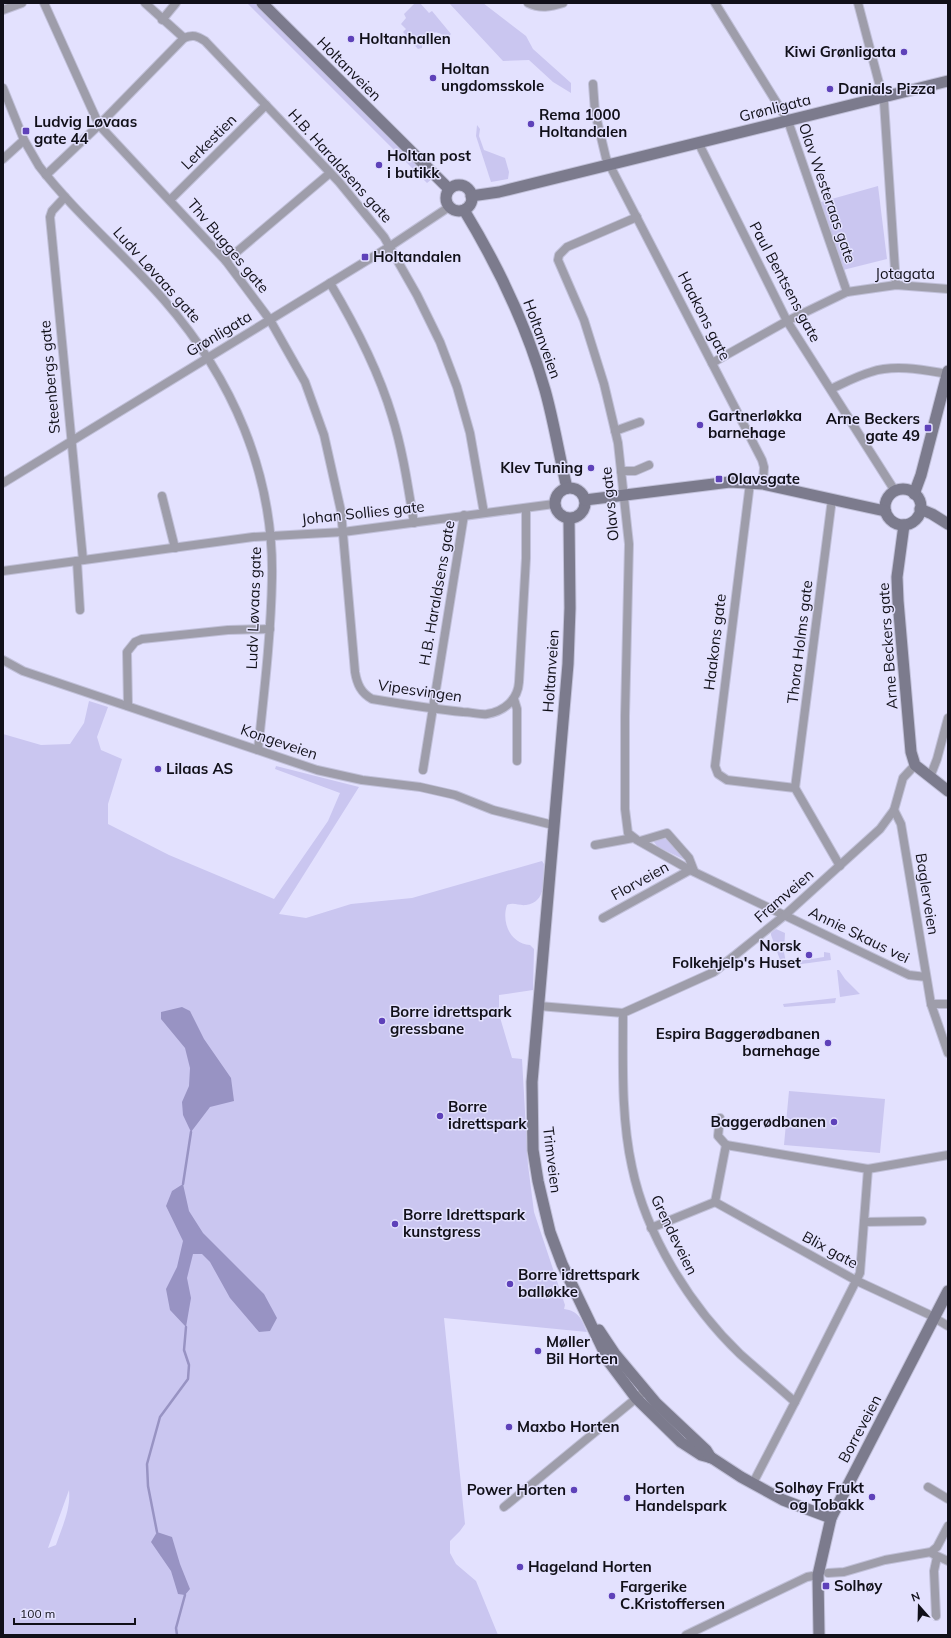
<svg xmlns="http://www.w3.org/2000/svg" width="951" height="1638" viewBox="0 0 951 1638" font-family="Mulish,sans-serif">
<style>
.green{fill:#cac6f0;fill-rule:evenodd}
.water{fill:#9893c3}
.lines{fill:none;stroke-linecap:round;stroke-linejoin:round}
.stream{stroke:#9893c3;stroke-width:2.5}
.street-casing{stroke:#c1c0d9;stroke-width:10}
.secondary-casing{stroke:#c1c0d9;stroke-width:13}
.street{stroke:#9e9daa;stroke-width:8}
.secondary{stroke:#7c7b8d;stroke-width:11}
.poi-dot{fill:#5e41b9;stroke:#e3e1fe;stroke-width:1.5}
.labels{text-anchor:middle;stroke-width:3;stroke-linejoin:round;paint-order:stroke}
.poi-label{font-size:15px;font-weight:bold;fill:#111019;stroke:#e3e1fe;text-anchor:start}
.street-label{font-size:15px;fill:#111019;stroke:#e3e1fe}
</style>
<rect width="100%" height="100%" fill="#e3e1fe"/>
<g class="green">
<path d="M247,3H256L432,179L427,183Z"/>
<path d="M415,3H420L429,13L432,11L451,34L446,39C438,26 421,34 422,48L418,49L403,32L406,29L401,24L406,18L404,14Z"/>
<path d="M449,3H483L526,36L533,49L571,83V93L553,82L529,60L503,61Z"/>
<path d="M477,125L480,129L479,136L484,150L505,158L509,172L508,179L491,182L476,136Z"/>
<path d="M878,186L887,259L843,270L821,202Z"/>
<path d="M89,701L108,707L97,737L101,750L122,759L108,804V824L169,855L274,899L328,821L340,793L275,769L276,766L359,787L279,914L306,918L351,904L412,898L542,861L544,864C543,880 547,902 526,905C519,906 514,902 507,905C501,923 511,944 530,945L534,949L533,990L499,995V1014L512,1058L522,1059L528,1165L534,1212L565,1305L564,1309C579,1311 582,1320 587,1332L444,1318L465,1524L460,1531L450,1541V1553L456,1564L476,1581L498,1635H3V734L41,745L70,744L84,723ZM69,1490C71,1509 62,1527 56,1545L48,1548Z"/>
<path d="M656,838L667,839L686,858L685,860L658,847L653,841Z"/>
<path d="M776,929L785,933L784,952L786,963L824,957V952L830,953L831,960L787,966L783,968L771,935V933Z"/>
<path d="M837,970H839L845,979L860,994L840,997Z"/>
<path d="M836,998L835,1003L784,1007L783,1004Z"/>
<path d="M789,1091L885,1099L880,1153L784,1145Z"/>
</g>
<g class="water">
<path d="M182,1007L190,1011L204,1039L231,1078L234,1101L210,1107L191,1132L183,1115L182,1102L189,1086L190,1068L185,1048L161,1019V1012Z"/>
<path d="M183,1184L189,1211L203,1233L264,1294L277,1318L270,1331L259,1332L230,1298L210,1262L202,1254H193L187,1278L191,1298L186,1327L170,1310L166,1289L177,1267L183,1241L166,1206L172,1191Z"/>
<path d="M157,1532L172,1537L180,1564L190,1589L185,1595L178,1594L171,1571L151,1542Z"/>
</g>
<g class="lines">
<g class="stream">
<path d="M183,1184L191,1132"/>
<path d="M157,1532L148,1486L147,1464L160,1417L188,1379L189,1365L184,1350L186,1327"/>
<path d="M177,1635L176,1628L185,1595"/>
</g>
<g class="street-casing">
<g id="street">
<path d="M44,3L99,125L226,261L270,320L305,382L324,435L341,511L355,672C357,684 361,693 372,699C402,704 432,709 463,712C471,712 480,715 487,714C505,711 518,699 519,682L526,558V508"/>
<path d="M145,3L184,38"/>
<path d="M528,3C540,9 551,7 563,3"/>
<path d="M715,3L788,121L847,292"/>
<path d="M858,3L884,102L896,285"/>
<path d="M3,10L22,3"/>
<path d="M162,20L176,3"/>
<path d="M593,84L595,112L606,158L762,460L764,467L763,484"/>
<path d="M3,88L24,140L39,166C76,214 124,254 164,300C232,378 274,473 272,578C271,635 264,693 258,750"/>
<path d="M698,142L787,321L895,491"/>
<path d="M3,159L24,140"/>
<path d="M46,175L99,125L184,38C193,34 197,36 205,41L339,182L384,237L417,295L440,342L457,387L470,433L484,513"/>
<path d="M65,197L52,211L50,217L83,560"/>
<path d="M170,200L266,105"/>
<path d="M637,217L567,247L559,255L558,260L584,320L604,384L618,443L629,544L625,716V809L628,833L637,840L690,870L909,975L926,977"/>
<path d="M226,261L330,173"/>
<path d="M330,283C355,325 378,369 392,416C403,451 408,487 414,523"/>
<path d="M712,363L787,321L847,292L896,285L948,289"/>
<path d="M831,389C844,383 857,376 871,372C895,364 924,370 948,374"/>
<path d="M615,431L640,422"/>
<path d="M621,471H635L649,465"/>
<path d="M3,483L389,247L449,207"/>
<path d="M750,483L715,766L718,774L727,780L795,788L840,866"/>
<path d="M162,496L175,548"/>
<path d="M77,561L80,610"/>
<path d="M3,571L253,537L343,532L554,504"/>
<path d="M3,660L23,671L317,770L362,780L420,787L455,795L493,810L553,825"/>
<path d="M514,699L517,709V761"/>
<path d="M128,706L127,652L135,642L142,639L228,630L270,629"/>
<path d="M423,770L464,515"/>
<path d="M930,777L937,759L948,718"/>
<path d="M795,788L832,499"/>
<path d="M894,810L901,824L931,1004L948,1053"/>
<path d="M640,841L667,833L689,858L694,871"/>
<path d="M595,845L633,838"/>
<path d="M603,918L690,870"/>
<path d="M931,1004H948"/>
<path d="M539,1006L623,1013L714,972L785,915L880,829L894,810L903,778L915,765"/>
<path d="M623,1013C623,1064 621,1117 632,1167C646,1235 690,1306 740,1354C758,1370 777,1386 795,1402L753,1483"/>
<path d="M720,1118L718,1136L726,1145"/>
<path d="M726,1145L868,1169L948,1155"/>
<path d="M715,1202L857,1281L928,1314L948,1326"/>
<path d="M715,1202L726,1145"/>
<path d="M864,1222L922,1221"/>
<path d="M651,1228L715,1202"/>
<path d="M795,1402L860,1273L868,1169"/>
<path d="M928,1487L948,1499"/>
<path d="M504,1507L645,1391"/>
<path d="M933,1554L948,1561"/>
<path d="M828,1573L844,1572L885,1560L931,1552L937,1547L948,1526"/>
<path d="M936,1616L934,1571L937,1557"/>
<path d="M686,1635L807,1577L818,1575"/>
</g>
</g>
<g class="secondary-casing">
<g id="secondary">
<path d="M262,3L449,189"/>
<circle cx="459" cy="198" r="13"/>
<path d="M471,196L499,192L948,81"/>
<path d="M464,210C498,266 527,326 545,390C554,422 559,455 567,488"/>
<circle cx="570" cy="503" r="15"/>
<circle cx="903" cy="507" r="18"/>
<path d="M914,494L921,475L948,371"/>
<path d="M585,500L730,482L763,484L885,511"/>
<path d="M920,509L932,514L948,524"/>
<path d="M569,519L570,608L568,664L532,1082L533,1150L538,1181L550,1232L562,1264L609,1362L636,1398L681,1442L701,1455L712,1458L741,1477L783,1500L831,1518"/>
<path d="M904,525L897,577L898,601L911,752L915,765L948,791"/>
<path d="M599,1330L615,1354L656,1403L706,1450L711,1458"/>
<path d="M819,1635L818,1575L831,1518L948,1291"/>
</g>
</g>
<use href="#street" class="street"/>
<use href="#secondary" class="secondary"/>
</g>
<g class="poi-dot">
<circle cx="351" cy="39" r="4"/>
<circle cx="904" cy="52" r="4"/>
<circle cx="433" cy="78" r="4"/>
<circle cx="830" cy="89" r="4"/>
<circle cx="531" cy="124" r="4"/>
<rect x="22" y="127" width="8" height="8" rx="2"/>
<circle cx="379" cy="165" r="4"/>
<rect x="361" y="253" width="8" height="8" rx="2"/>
<circle cx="700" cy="425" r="4"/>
<rect x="924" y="424" width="8" height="8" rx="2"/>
<circle cx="591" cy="468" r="4"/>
<rect x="715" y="475" width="8" height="8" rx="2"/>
<circle cx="158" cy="769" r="4"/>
<circle cx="809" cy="955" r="4"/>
<circle cx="382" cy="1021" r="4"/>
<circle cx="828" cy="1043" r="4"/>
<circle cx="440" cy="1116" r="4"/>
<circle cx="834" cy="1122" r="4"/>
<circle cx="395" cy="1224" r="4"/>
<circle cx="510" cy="1284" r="4"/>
<circle cx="538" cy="1351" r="4"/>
<circle cx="509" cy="1427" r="4"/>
<circle cx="574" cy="1490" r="4"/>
<circle cx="872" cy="1497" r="4"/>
<circle cx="627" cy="1498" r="4"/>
<circle cx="520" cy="1567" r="4"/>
<rect x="822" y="1582" width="8" height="8" rx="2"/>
<circle cx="612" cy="1596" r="4"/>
</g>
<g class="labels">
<g class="poi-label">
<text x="359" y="44">Holtanhallen</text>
<text x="896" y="57" text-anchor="end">Kiwi Grønligata</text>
<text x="441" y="74">Holtan<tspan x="441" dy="17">ungdomsskole</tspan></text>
<text x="838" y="94">Danials Pizza</text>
<text x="539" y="120">Rema 1000<tspan x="539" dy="17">Holtandalen</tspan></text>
<text x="34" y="127">Ludvig Løvaas<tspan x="34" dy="17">gate 44</tspan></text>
<text x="387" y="161">Holtan post<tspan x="387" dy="17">i butikk</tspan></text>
<text x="373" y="262">Holtandalen</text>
<text x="708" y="421">Gartnerløkka<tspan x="708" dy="17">barnehage</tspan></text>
<text x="920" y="424" text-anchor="end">Arne Beckers<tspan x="920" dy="17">gate 49</tspan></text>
<text x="583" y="473" text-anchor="end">Klev Tuning</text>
<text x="727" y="484">Olavsgate</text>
<text x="166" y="774">Lilaas AS</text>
<text x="801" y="951" text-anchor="end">Norsk<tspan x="801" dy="17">Folkehjelp's Huset</tspan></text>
<text x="390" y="1017">Borre idrettspark<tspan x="390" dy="17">gressbane</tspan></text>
<text x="820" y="1039" text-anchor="end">Espira Baggerødbanen<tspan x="820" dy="17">barnehage</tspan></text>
<text x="448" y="1112">Borre<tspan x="448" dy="17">idrettspark</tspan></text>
<text x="826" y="1127" text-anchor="end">Baggerødbanen</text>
<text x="403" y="1220">Borre Idrettspark<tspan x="403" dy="17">kunstgress</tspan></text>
<text x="518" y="1280">Borre idrettspark<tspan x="518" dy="17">balløkke</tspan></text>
<text x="546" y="1347">Møller<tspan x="546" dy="17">Bil Horten</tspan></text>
<text x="517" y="1432">Maxbo Horten</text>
<text x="864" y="1493" text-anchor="end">Solhøy Frukt<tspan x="864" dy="17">og Tobakk</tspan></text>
<text x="635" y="1494">Horten<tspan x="635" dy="17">Handelspark</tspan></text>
<text x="566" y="1495" text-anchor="end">Power Horten</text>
<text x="528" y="1572">Hageland Horten</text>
<text x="834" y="1591">Solhøy</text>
<text x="620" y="1592">Fargerike<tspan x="620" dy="17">C.Kristoffersen</tspan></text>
</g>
<g class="street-label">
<text transform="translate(349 69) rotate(45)" y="5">Holtanveien</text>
<text transform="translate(775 108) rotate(-14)" y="5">Grønligata</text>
<text transform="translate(209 142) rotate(-45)" y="5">Lerkestien</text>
<text transform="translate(340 166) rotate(48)" y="5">H.B. Haraldsens gate</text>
<text transform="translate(827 193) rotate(71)" y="5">Olav Westeraas gate</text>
<text transform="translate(228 246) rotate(50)" y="5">Thv Bugges gate</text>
<text x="905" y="279">Jotagata</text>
<text transform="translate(157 275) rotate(48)" y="5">Ludv Løvaas gate</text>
<text transform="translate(785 282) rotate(62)" y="5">Paul Bentsens gate</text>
<text transform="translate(704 316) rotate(63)" y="5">Haakons gate</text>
<text transform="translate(219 334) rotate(-31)" y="5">Grønligata</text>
<text transform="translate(542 339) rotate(70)" y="5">Holtanveien</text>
<text transform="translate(50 377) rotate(-95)" y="5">Steenbergs gate</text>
<text transform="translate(610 504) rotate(-96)" y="5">Olavs gate</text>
<text transform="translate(363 513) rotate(-6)" y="5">Johan Sollies gate</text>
<text transform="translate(437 593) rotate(-80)" y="5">H.B. Haraldsens gate</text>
<text transform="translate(254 608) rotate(-88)" y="5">Ludv Løvaas gate</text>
<text transform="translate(715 642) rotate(-83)" y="5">Haakons gate</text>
<text transform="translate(800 642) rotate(-83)" y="5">Thora Holms gate</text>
<text transform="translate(888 646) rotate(-94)" y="5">Arne Beckers gate</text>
<text transform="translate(551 671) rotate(-86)" y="5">Holtanveien</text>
<text transform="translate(420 691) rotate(8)" y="5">Vipesvingen</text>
<text transform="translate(279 742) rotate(19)" y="5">Kongeveien</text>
<text transform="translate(640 881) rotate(-29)" y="5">Florveien</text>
<text transform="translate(927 894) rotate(81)" y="5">Baglerveien</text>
<text transform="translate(784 896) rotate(-41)" y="5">Framveien</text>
<text transform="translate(859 935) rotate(26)" y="5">Annie Skaus vei</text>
<text transform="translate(552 1160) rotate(83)" y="5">Trimveien</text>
<text transform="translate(674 1235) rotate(64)" y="5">Grendeveien</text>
<text transform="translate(830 1250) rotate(29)" y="5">Blix gate</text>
<text transform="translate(860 1429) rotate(-62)" y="5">Borreveien</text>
</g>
</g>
<rect width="951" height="1638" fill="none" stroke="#111019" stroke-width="8"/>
<g transform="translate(919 1606) rotate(340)" stroke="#e3e1fe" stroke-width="3" paint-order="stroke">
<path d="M0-3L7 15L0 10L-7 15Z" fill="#111019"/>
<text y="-6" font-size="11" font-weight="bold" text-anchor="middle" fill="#111019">N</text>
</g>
<path d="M14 1618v6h121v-6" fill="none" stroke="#111019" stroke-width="2"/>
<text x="20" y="1618" font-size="12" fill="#111019" stroke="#e3e1fe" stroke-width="3" paint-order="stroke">100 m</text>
</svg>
